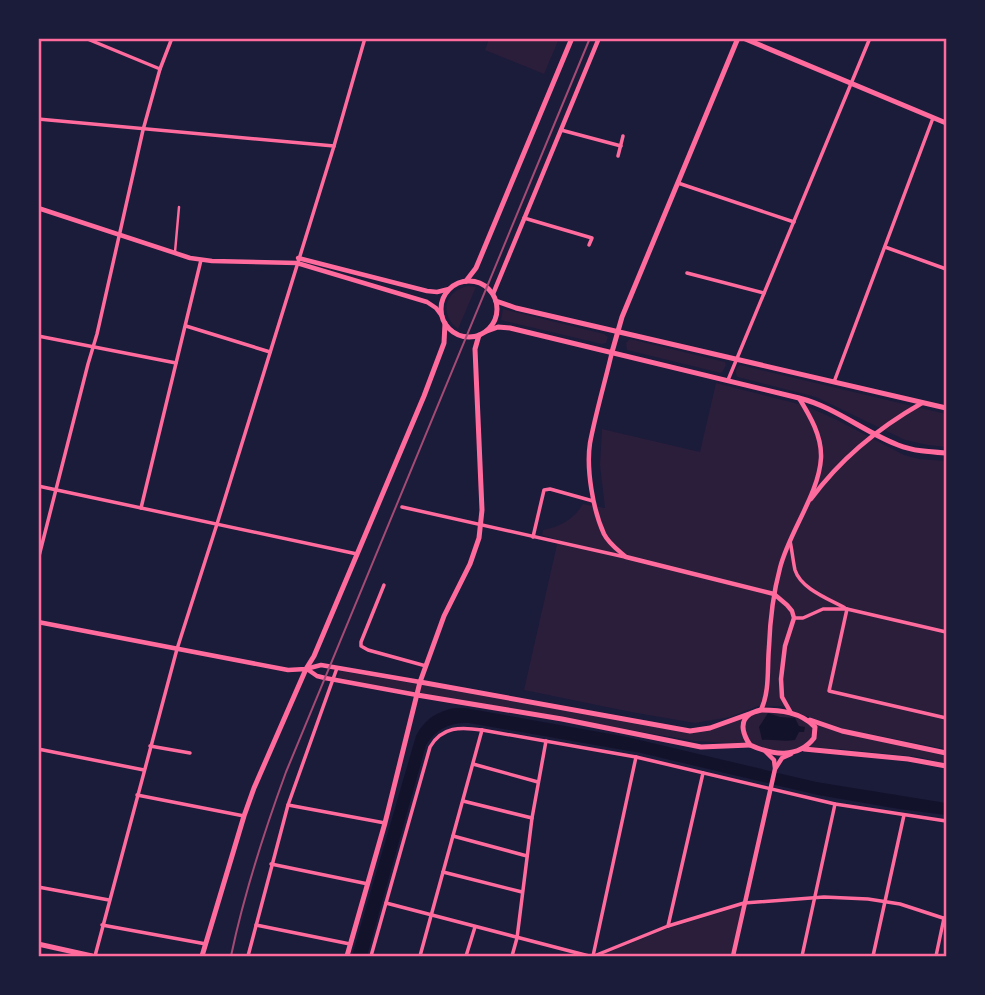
<svg xmlns="http://www.w3.org/2000/svg" width="985" height="995" viewBox="0 0 985 995" font-family="'Alegreya Sans',sans-serif">
<style>
.green{fill:#2a1e3b}
.water{fill:#12122b}
.lines{fill:none;stroke-linecap:round;stroke-linejoin:round}
.pedestrian{stroke:#ff6b9d;stroke-width:2.5}
.minor{stroke:#ff6b9d;stroke-width:3.5}
.tertiary{stroke:#ff6b9d;stroke-width:4.5}
.secondary{stroke:#ff6b9d;stroke-width:5}
.tram{stroke:#a44b75;stroke-width:2}
.neatline{fill:none;stroke:#ff6b9d;stroke-width:2.5}
</style>
<rect width="100%" height="100%" fill="#1b1b3a"/>
<g class="green">
<path d="M552,38L558,41L544,74L485,50L489,39Z"/>
<path d="M468,286L476,287L458,329C439,314 444,291 468,286Z"/>
<path d="M503,309L604,334L608,337L606,343L602,344L501,320Z"/>
<path d="M630,339L725,362L726,365L723,371L721,373L627,350L626,343Z"/>
<path d="M740,365L946,414V447L928,445L905,440L816,397L738,377C734,374 736,367 740,365Z"/>
<path d="M716,383L806,406L837,420L904,455L919,459L946,461V749L844,729L806,716L781,706H758L730,717L695,723L631,712L524,690L558,540L542,535L543,530C560,527 574,519 583,504L605,508L600,465L602,429L700,452Z"/>
<path d="M340,671L519,701L690,733L761,711L778,712L801,719L946,755V764L920,757L840,749L802,748L791,753L777,751L751,744L695,741L336,680Z"/>
<path d="M742,906L731,956H599L669,928Z"/>
</g>
<g class="water">
<path d="M456,708H465L627,737L816,782L946,803V815L899,809L818,795L641,753L469,723C450,722 436,729 426,745L367,956H352L416,736C425,719 437,711 456,708Z"/>
<path d="M768,713L780,717L795,718L799,726L805,727L804,732H799L795,740C783,742 774,739 762,740L759,727Z"/>
</g>
<g class="lines">
<path class="pedestrian" d="M175,252L179,207"/>
<g class="minor">
<path d="M85,38L160,69"/>
<path d="M38,119L334,146"/>
<path d="M561,130L621,146"/>
<path d="M618,156L623,136"/>
<path d="M678,183L794,222"/>
<path d="M524,218L592,238L589,245"/>
<path d="M885,247L946,269"/>
<path d="M687,273L764,293"/>
<path d="M186,326L270,352"/>
<path d="M38,336L176,363"/>
<path d="M728,380L870,38"/>
<path d="M834,382L933,118"/>
<path d="M38,486L357,554"/>
<path d="M402,507L625,557"/>
<path d="M141,508L201,260"/>
<path d="M533,537L544,490L550,489L593,501"/>
<path d="M790,541C792,550 793,561 795,570C801,589 829,599 845,608"/>
<path d="M38,560L88,364L97,334L143,130L160,69L172,38"/>
<path d="M384,585L361,642V646L368,650L426,666"/>
<path d="M847,609L829,691L946,718"/>
<path d="M794,618H803L823,609H847L946,632"/>
<path d="M150,746L190,753"/>
<path d="M38,749L144,770"/>
<path d="M473,764L538,782"/>
<path d="M137,795L244,816"/>
<path d="M463,801L532,818"/>
<path d="M288,805L385,823"/>
<path d="M453,836L527,856"/>
<path d="M271,864L368,884"/>
<path d="M443,872L522,892"/>
<path d="M38,887L109,900"/>
<path d="M386,903L589,956"/>
<path d="M102,925L206,944"/>
<path d="M256,925L350,944"/>
<path d="M668,926L703,773"/>
<path d="M95,956L177,649L217,524L334,146L365,38"/>
<path d="M248,956L288,805L337,668"/>
<path d="M371,956L430,747C442,726 461,727 482,730L636,757L835,804L946,821"/>
<path d="M420,956L482,730"/>
<path d="M466,956L475,927"/>
<path d="M512,956L517,938L532,818L546,741"/>
<path d="M593,956L636,757"/>
<path d="M594,956L668,926L744,903L824,897L868,899L900,904L946,919"/>
<path d="M802,956L835,804"/>
<path d="M873,956L904,815"/>
<path d="M936,956L944,918"/>
</g>
<g class="tertiary">
<path d="M38,208L190,258L212,261L297,263L427,302L436,308L442,316"/>
<path d="M298,258L427,291L437,292L449,289"/>
<path d="M493,294L599,38"/>
<path d="M612,352C605,382 596,412 590,443C586,469 593,510 604,534C609,544 618,550 626,557L774,594L787,605L792,611L794,618L785,646L781,679L782,697L791,713"/>
<path d="M811,499C841,458 878,428 922,403"/>
<path d="M38,622L288,670L306,669L321,665L420,682"/>
<path d="M307,669L317,676L325,678L417,695"/>
<path d="M761,710C770,690 767,669 769,647C770,620 773,594 780,568C789,532 819,494 821,458C822,436 810,416 799,398"/>
<path d="M766,752L774,760L775,768"/>
<path d="M733,956L775,769L782,758L791,754"/>
</g>
<g class="secondary">
<path d="M743,38L946,123"/>
<circle cx="469" cy="309" r="28"/>
<path d="M466,281L476,268L572,38"/>
<path d="M496,301L516,308L946,408"/>
<path d="M487,331L498,327L510,328L799,398C835,407 864,432 898,445C913,451 930,452 946,453"/>
<path d="M612,352L622,317L738,38"/>
<path d="M420,682L690,731L710,728L749,714"/>
<path d="M417,695L562,719L701,747L750,745"/>
<path d="M761,710C780,710 801,712 815,727L814,738C798,759 772,755 750,745C744,736 738,722 750,714C753,712 757,711 761,710Z"/>
<path d="M810,720L842,731L946,753"/>
<path d="M804,749L908,759L946,766"/>
<path d="M38,944L92,956"/>
<path d="M202,956L244,816L254,788L306,669L314,656L424,396L444,343L445,323"/>
<path d="M347,956L385,823L420,682L444,616L470,564L479,538L482,510L475,349L479,335"/>
</g>
<path class="tram" d="M231,956C244,894 264,832 286,772L590,38"/>
</g>
<rect width="985" height="995" fill="none" stroke="#1b1b3a" stroke-width="80"/>
<rect x="40" y="40" width="905" height="915" class="neatline"/>
</svg>
